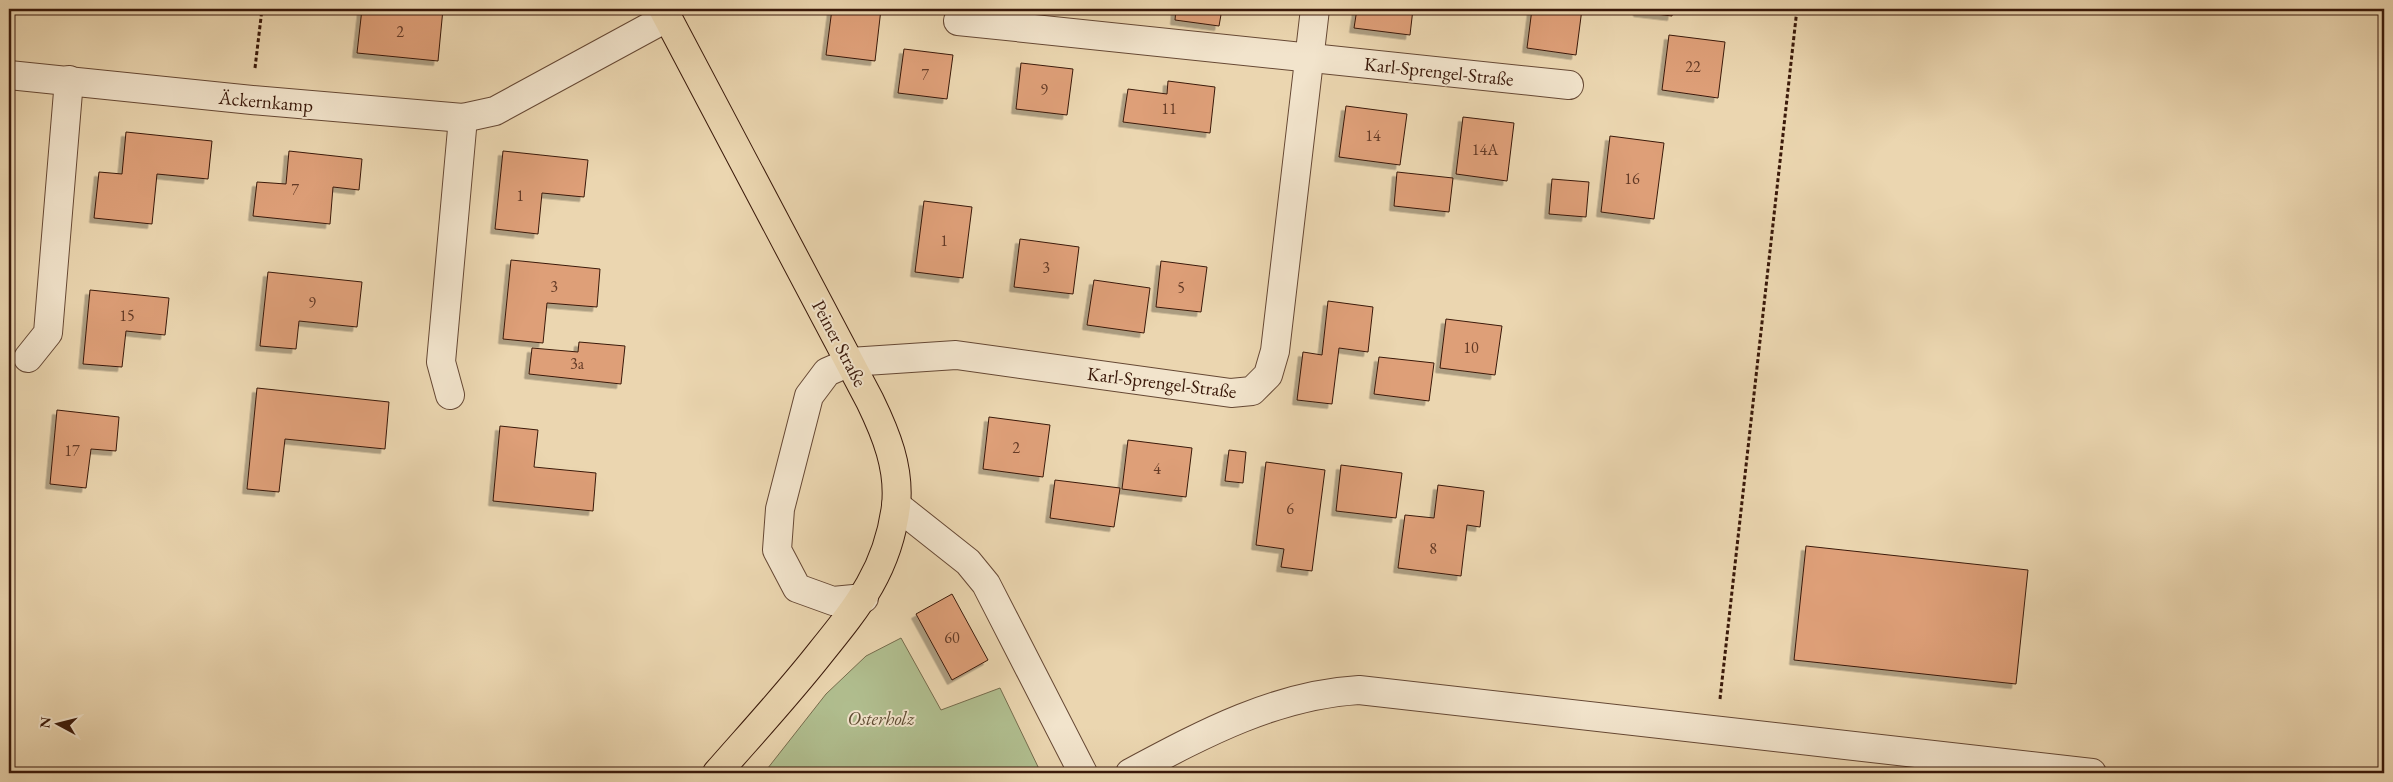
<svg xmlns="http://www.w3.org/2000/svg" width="2393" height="782" viewBox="0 0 2393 782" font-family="'EB Garamond',serif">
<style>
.green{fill:#b1bf90;stroke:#766c4d}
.building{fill:#de9f78;stroke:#3a190a;filter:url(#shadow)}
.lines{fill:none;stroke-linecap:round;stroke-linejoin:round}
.minor-casing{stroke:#664834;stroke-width:30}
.major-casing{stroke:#3a190a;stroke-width:30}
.path{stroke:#3a190a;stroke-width:3;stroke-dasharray:4 2.5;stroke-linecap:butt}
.minor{stroke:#f2e4cc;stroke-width:28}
.major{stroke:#ebd6b0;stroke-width:28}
.labels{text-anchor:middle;stroke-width:4;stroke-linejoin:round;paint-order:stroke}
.number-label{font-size:16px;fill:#633a26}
.street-label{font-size:19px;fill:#3a190a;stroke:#f2e4cc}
.park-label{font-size:19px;font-style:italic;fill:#5e4b32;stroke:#f2e4cc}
</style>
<defs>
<filter id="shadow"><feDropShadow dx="-4.5" dy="4.5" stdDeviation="0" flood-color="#0004"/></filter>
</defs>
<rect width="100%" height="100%" fill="#ebd6b0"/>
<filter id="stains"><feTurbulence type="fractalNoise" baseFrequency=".004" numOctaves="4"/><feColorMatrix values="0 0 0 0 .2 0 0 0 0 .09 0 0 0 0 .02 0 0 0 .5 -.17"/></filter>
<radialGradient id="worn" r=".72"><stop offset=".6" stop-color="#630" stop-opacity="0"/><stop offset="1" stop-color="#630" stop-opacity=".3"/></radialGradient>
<path class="green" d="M901,638L941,710L1000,688L1041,773H764L826,694L866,656Z"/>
<g class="building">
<path d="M362,9H443L438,61L357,53Z"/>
<path d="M832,9H881L875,61L826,55Z"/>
<path d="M1176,9H1222L1219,26L1175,20Z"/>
<path d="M1357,9H1413L1410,35L1354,28Z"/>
<path d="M1532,9H1582L1576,55L1527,48Z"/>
<path d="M1638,9H1673L1672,16L1638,12Z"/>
<path d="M1669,35L1725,42L1718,98L1662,90Z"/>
<path d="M904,49L953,55L947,99L898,93Z"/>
<path d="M1021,63L1073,69L1067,115L1016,109Z"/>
<path d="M1168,81L1215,87L1210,133L1123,122L1128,89L1167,94Z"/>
<path d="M1346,106L1407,114L1400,165L1339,157Z"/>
<path d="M1463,117L1514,123L1507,181L1456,174Z"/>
<path d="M126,132L212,141L208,179L157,174L152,224L94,218L99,172L122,174Z"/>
<path d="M1610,136L1664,143L1654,219L1601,212Z"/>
<path d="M289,151L362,159L359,190L333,187L330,224L253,216L257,182L286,184Z"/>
<path d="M503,151L588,160L584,197L542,193L538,234L495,229Z"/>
<path d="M1397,172L1453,178L1449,212L1394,206Z"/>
<path d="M1552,179L1589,182L1586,217L1549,214Z"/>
<path d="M924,201L972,207L963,278L915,272Z"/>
<path d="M1020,239L1079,247L1073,294L1014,287Z"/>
<path d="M511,260L600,269L597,307L547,303L543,343L503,339Z"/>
<path d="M1161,261L1207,267L1201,312L1156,307Z"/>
<path d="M268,272L362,282L357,327L299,321L296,349L260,346Z"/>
<path d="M1094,280L1150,288L1144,333L1087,325Z"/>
<path d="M90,290L169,298L165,335L126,331L122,367L83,364Z"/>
<path d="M1328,301L1373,307L1368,352L1339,348L1332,404L1297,400L1303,352L1322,355Z"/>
<path d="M1446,319L1502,326L1495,375L1440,368Z"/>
<path d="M579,342L625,346L621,384L529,374L532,348L578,352Z"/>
<path d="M1379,357L1434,363L1429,401L1374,394Z"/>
<path d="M257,388L389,402L385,449L285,439L279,492L247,489Z"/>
<path d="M57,410L119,417L116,451L91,449L86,488L50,484Z"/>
<path d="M989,417L1050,425L1043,477L983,469Z"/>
<path d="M500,426L538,430L534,467L596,473L593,511L493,501Z"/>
<path d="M1128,440L1192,448L1186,497L1122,489Z"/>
<path d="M1229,450L1246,452L1243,483L1225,481Z"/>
<path d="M1266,462L1325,470L1312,571L1281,567L1284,549L1256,545Z"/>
<path d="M1341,465L1402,473L1396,518L1336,511Z"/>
<path d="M1055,480L1120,488L1114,527L1050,518Z"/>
<path d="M1438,485L1484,491L1480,527L1467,525L1461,576L1398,568L1405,515L1434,518Z"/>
<path d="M1806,546L2028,570L2016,684L1794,660Z"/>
<path d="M952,594L988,660L952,680L916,614Z"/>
</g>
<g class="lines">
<g class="minor-casing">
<g id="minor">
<path d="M958,21L1569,85"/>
<path d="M9,75L252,100L463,118L495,111L668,17"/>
<path d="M28,358L48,333L69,80"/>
<path d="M450,395L441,362L463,118"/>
<path d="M896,505L968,562L986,584L1083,773"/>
<path d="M864,598L833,601L797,588L777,550L780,509L809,396L827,372L850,362L956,355L1231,393L1252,391L1268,375L1275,351L1315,9"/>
<path d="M1130,773C1203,734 1275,695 1359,690L2092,773"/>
</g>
</g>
<g class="major-casing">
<path id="major" d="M663,9L870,401C886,434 900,468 896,506C888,569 859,605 821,652C788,694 752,733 717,773"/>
</g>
<g class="path">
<path d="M255,68L262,9"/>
<path d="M1720,699L1797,9"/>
<path d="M2380,773L2384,733"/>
</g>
<use href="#minor" class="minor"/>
<use href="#major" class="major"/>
</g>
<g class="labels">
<g class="number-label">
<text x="400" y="37">2</text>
<text x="1693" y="72">22</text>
<text x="925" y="80">7</text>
<text x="1044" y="95">9</text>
<text x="1169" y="114">11</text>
<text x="1373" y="141">14</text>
<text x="1485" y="155">14A</text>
<text x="1632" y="184">16</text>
<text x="295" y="195">7</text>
<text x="520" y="201">1</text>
<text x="944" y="246">1</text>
<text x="1046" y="273">3</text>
<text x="554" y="292">3</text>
<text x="1181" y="293">5</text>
<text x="312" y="308">9</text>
<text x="127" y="321">15</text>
<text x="1471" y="353">10</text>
<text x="577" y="369">3a</text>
<text x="1016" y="453">2</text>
<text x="72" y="456">17</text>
<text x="1157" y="474">4</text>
<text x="1290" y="514">6</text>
<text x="1433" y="554">8</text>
<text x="952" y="643">60</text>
</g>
<g class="street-label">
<text transform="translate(1439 71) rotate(6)" y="7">Karl-Sprengel-Straße</text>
<text transform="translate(266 101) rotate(5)" y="7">Äckernkamp</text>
<text transform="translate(840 343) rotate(62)" y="7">Peiner Straße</text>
<text transform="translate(1162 382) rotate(7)" y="7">Karl-Sprengel-Straße</text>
</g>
<g class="park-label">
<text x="881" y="725">Osterholz</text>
</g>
</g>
<rect width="2393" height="782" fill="none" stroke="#ebd6b0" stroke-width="30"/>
<rect x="10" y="10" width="2373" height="762" fill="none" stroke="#3a190a" stroke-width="2.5"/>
<rect x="15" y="15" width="2363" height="752" fill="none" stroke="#3a190a"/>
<g transform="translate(58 724) rotate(277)" stroke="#f2e4cc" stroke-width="4" paint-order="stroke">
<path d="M0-4L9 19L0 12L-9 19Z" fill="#3a190a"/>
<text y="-8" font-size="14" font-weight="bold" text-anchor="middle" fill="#3a190a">N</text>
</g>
<rect width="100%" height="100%" filter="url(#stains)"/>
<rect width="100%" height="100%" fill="url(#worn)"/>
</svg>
